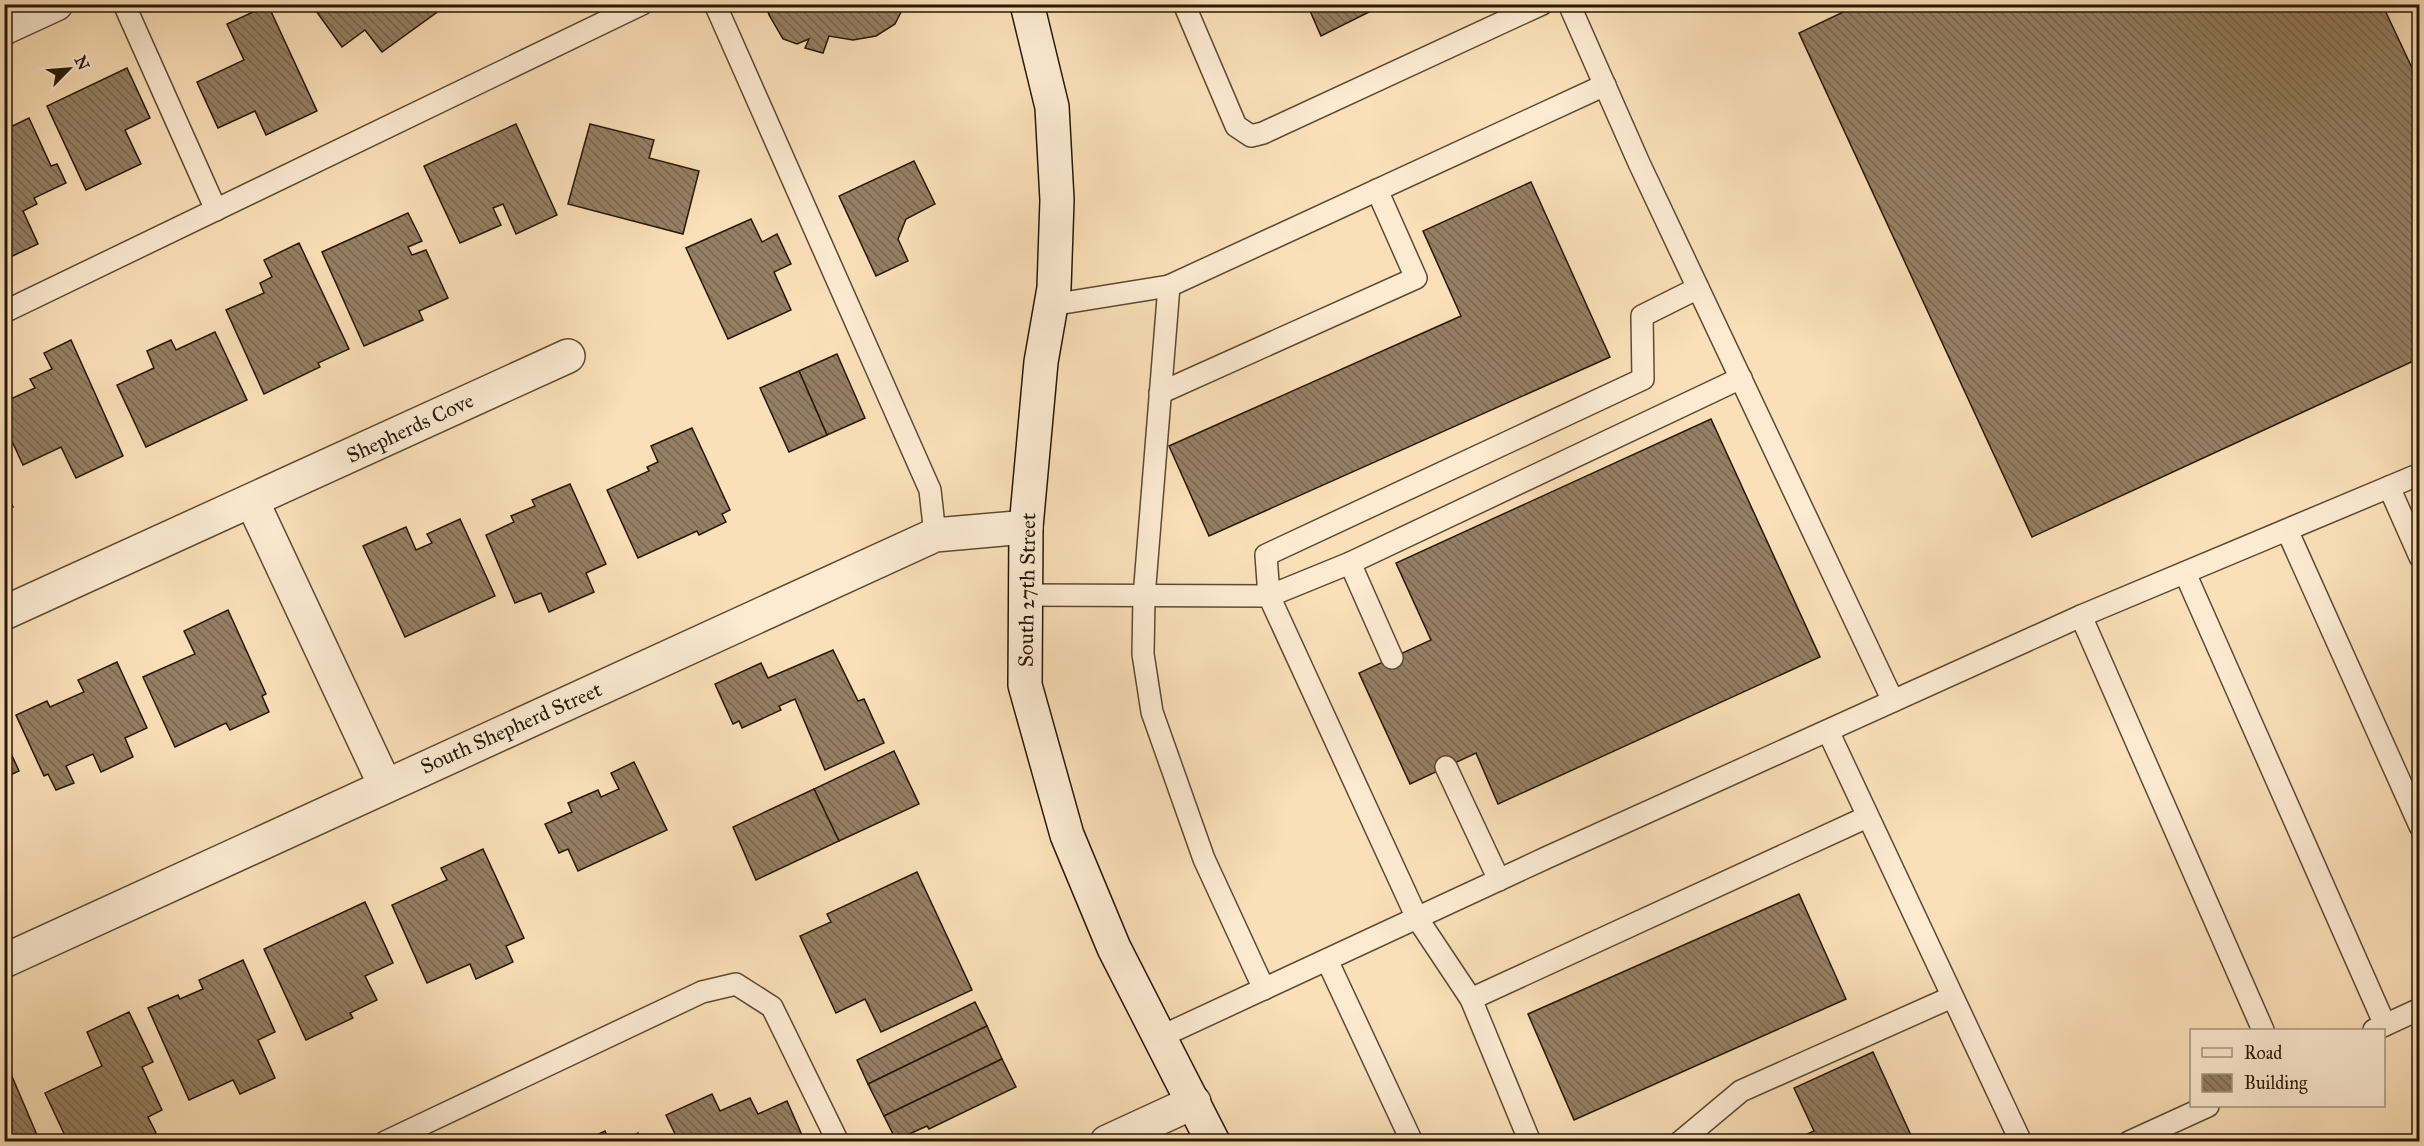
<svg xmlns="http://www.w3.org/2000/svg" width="2424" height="1146" viewBox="0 0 2424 1146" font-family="'IM FELL Great Primer',serif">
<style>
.building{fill:url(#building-back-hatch);stroke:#271806;stroke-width:1.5}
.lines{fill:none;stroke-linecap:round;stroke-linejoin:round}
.lane-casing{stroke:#5c4a32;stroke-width:24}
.street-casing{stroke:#5c4a32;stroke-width:36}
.secondary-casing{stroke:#271806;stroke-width:36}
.lane{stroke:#fcead1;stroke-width:21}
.street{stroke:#fcead1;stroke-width:33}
.secondary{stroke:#fcead1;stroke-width:33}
.labels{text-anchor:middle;stroke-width:4.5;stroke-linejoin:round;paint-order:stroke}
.street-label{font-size:21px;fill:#271806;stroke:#fcead1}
</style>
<defs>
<pattern id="building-back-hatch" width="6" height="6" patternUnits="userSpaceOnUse" patternTransform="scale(1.5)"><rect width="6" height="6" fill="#957f63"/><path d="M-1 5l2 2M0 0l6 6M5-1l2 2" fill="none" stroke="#7a6750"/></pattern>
</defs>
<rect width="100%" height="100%" fill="#fadfb8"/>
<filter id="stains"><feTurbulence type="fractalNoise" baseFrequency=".00333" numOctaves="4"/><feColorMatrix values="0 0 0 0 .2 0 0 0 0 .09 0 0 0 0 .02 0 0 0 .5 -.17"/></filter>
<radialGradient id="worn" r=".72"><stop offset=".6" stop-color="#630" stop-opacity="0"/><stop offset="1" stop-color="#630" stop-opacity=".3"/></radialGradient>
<g class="building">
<path d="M311,4H435L440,10L382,52L365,30L342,47Z"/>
<path d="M766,4H905L895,24L876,36L853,40L829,36L823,53L805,48L809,39L797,44L783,39L769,15Z"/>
<path d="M1307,4H1385L1321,36Z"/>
<path d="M1860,4H2382L2420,85V358L2032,537L1799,33Z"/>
<path d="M268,5L317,111L266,135L255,111L218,128L197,82L244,60L227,24Z"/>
<path d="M127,68L150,118L125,130L141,164L86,190L47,106Z"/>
<path d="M29,118L51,166L57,164L66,183L34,198L37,204L23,211L38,244L4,260V130Z"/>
<path d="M516,124L557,215L516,234L503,204L493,208L501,225L460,243L424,166Z"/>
<path d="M590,124L654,140L649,158L699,171L683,234L568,204Z"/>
<path d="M914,161L935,204L906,219L898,239L908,261L876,276L839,196Z"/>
<path d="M1531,182L1610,357L1209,536L1169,446L1461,316L1423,231Z"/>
<path d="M408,213L422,241L408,247L412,255L426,250L448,298L419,311L423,320L364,346L322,252Z"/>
<path d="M751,219L762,242L777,234L791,264L774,272L791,310L728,339L686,248Z"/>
<path d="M299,243L349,349L318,363L320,367L264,394L226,310L264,293L260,283L272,277L264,260Z"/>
<path d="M215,332L247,400L146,447L117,385L154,368L147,351L171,340L176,350Z"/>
<path d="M71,340L123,456L76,478L61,447L23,465L4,424V402L35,388L30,379L52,369L44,353Z"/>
<path d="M837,354L865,418L827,435L799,371Z"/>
<path d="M799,371L827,435L789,452L760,388Z"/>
<path d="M1711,419L1820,657L1498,804L1476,753L1410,784L1359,673L1431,640L1396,563Z"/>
<path d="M692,428L730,510L722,514L726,522L699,535L697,531L638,558L607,490L649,471L647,467L658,462L651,446Z"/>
<path d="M570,484L606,564L586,573L594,592L549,612L541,593L515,603L486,535L514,522L511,516L535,506L532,500Z"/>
<path d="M4,490L13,507L4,511Z"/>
<path d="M460,519L495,596L405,637L363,546L406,527L416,550L432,543L427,534Z"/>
<path d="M228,610L266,694L262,696L269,712L230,730L226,723L175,747L143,677L195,654L184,631Z"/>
<path d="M833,650L858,701L864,699L884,743L825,770L795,699L779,706L781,710L742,728L739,721L733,724L715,684L761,663L768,678Z"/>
<path d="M117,662L147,728L125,738L133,757L101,772L93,754L66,766L74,783L56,790L48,774L44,776L16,715L47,701L50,707L84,692L78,680Z"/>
<path d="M4,738L19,771L4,778Z"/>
<path d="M894,751L919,804L839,841L814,789Z"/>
<path d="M634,762L667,830L578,871L568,849L559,853L545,824L572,812L568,803L598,790L601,797L619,789L611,773Z"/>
<path d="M814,789L839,841L756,880L733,827Z"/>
<path d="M483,849L524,938L506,946L513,962L476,979L470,964L427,983L392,905L447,880L441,868Z"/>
<path d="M917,872L972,990L881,1032L865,999L836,1013L800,936L831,922L827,914Z"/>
<path d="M1799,894L1846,999L1574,1120L1528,1014Z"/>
<path d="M365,902L393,963L365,976L377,1000L350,1013L353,1018L306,1040L264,949Z"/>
<path d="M243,960L275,1032L258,1040L275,1078L240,1094L233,1080L189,1100L148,1008L178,995L180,999L203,989L199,980Z"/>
<path d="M975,1002L987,1026L868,1084L857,1060Z"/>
<path d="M129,1012L153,1062L142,1067L162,1110L148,1117L156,1133L137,1142H68L45,1093L102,1066L87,1032Z"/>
<path d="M987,1026L1002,1059L884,1116L868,1084Z"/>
<path d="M1873,1052L1914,1142H1790L1814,1131L1794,1088Z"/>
<path d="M1002,1059L1016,1087L929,1129L927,1126L896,1140L884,1116Z"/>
<path d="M8,1067L40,1142H4V1069Z"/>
<path d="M712,1094L720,1111L750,1098L758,1114L787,1101L805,1142H679L666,1115Z"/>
<path d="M605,1131L610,1142H582Z"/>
<path d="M638,1133L642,1142H621Z"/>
</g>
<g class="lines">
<g class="lane-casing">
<g id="lane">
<path d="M124,4L216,210"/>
<path d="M715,4L930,490L935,535"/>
<path d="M1184,4L1236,126L1251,136L1263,133L1542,4"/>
<path d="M1569,4L1639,163L1893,701"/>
<path d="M1051,305L1169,286"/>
<path d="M4,312L642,4"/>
<path d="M1160,393L1416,278L1377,190"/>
<path d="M2389,487L2420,557"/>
<path d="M2287,530L2420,826"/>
<path d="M1350,563L1741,378"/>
<path d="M2185,573L2385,1025"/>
<path d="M1025,595L1269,596L1417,918L1471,999L1530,1142"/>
<path d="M2081,616L2263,1030"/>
<path d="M1392,658L1350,563L1269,596L1266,555L1643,379L1642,316L1698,288"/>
<path d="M1828,731L2021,1142"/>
<path d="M1446,767L1499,880"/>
<path d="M1327,960L1412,1142"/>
<path d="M1264,989L1204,859L1152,712L1143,654L1144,597L1169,286L1605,85"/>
<path d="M1471,999L1867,817"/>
<path d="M2374,1030L2420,1009"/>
<path d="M1160,1037L1548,857L2081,616L2420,474"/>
<path d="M385,1142L702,992L736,984L772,1007L838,1142"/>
<path d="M1680,1142L1741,1091L1952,997"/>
<path d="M2129,1142L2208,1106"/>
</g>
</g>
<g class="street-casing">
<g id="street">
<path d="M4,28L56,4"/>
<path d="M252,501L385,785"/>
<path d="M4,613L568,356"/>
<path d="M4,961L935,535L1026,527"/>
<path d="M1107,1142L1194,1102"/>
</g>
</g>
<g class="secondary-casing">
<path id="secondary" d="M1027,4L1052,107L1057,200L1054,288L1041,362L1026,527L1025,685L1067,835L1114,948L1213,1142"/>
</g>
<use href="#lane" class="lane"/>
<use href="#street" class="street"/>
<use href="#secondary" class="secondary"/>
</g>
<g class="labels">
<g class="street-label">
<text transform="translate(410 428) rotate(-25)" y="7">Shepherds Cove</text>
<text transform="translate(1027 590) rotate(-89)" y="7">South 27th Street</text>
<text transform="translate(511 728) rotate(-24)" y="7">South Shepherd Street</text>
</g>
</g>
<rect width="2424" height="1146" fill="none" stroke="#fadfb8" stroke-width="24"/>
<rect x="6" y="6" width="2412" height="1134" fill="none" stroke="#271806" stroke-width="3"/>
<rect x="12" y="12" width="2400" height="1122" fill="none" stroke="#271806" stroke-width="1.5"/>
<rect x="2190" y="1029" width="195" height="78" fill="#fcead1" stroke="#a79680" stroke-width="1.5"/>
<rect x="2202" y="1048" width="30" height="9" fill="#fcead1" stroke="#a79680" stroke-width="1.5"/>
<text x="2244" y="1059" font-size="18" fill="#271806">Road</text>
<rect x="2202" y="1074" width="30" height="18" fill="url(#building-back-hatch)" stroke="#a79680" stroke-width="1.5"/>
<text x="2244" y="1089" font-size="18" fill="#271806">Building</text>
<g transform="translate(69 69) rotate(65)" stroke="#fcead1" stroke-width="4.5" paint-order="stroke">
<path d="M0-4.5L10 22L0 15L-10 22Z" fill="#271806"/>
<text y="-9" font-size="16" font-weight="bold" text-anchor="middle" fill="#271806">N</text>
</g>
<rect width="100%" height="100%" filter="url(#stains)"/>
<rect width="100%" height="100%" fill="url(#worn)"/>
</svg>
